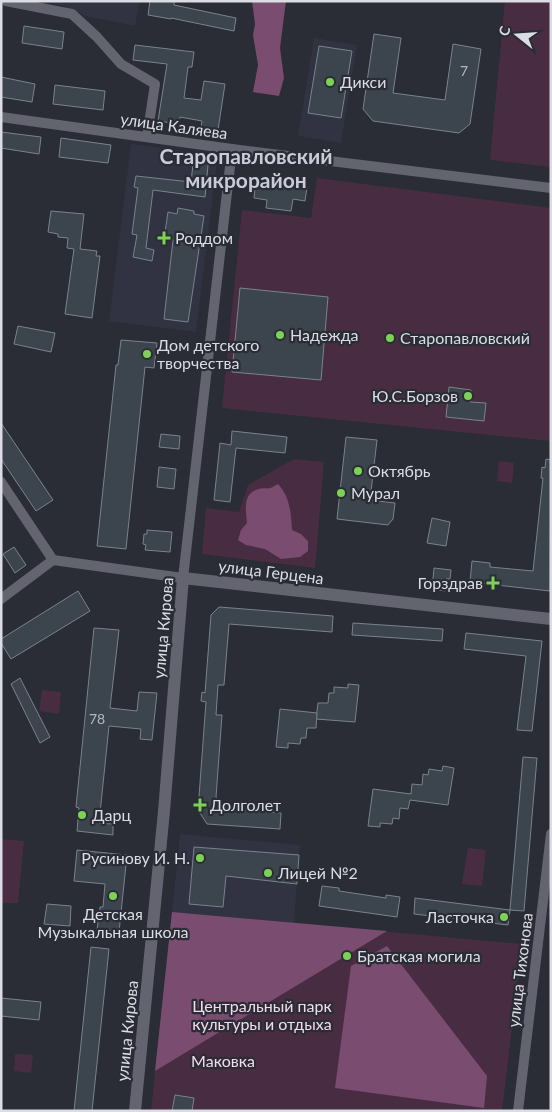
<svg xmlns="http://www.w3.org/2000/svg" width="552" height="1112" viewBox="0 0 552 1112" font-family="Lato,sans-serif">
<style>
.built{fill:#313343}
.green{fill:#482d42}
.forest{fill:#7a4c6f}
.building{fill:#3c444d;stroke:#7a838d}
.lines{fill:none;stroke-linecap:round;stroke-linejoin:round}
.minor{stroke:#636470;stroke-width:10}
.tertiary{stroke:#636470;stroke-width:12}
.poi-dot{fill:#7dd154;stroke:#2a2c36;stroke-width:2}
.labels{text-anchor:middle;stroke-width:4.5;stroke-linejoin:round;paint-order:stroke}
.number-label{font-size:14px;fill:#b4b7be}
.poi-label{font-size:16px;fill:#dcdde4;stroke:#2a2c36;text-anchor:start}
.street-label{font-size:16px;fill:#dcdde4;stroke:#2a2c36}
.park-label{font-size:16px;fill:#f7d9ee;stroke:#2a2c36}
.district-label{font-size:21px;font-weight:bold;fill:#c9cbd9;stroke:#2a2c36}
</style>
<rect width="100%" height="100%" fill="#2a2c36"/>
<g class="built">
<path d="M41,1H140L135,26L86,16L64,6Z"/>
<path d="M314,38L357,45L341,143L298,136Z"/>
<path d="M131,144L218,155L196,332L109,321Z"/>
<path d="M180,834L300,845L294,923L172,912Z"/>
</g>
<g class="green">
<path d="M505,1H551V167L490,160Z"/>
<path d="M317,178L551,208V441L222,408L242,210L311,218Z"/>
<path d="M294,459L324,462L315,568L202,554L206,508L239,512L248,485Z"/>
<path d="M499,461L514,463L512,483L497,481Z"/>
<path d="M42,690L61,692L59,714L39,711Z"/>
<path d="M1,839L24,841L18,903H1Z"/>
<path d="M468,848L486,850L482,886L462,884Z"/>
<path d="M172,912L522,944L502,1111H151Z"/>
<path d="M15,1054L33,1055L31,1073L14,1071Z"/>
</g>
<g class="forest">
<path d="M252,1H286L280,48L284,78L279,96L253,92L258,65L253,35L255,24Z"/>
<path d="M278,484C290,497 291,513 292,530L301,534L308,541V551L300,557L281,559L265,549L246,545L238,540L241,530L247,523C246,510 242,493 259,489C269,487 267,491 278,484Z"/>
<path d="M172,912L387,931L155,1071Z"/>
<path d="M387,946L487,1076L484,1108L335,1088L351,966Z"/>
</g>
<g class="building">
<path d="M150,1H174V5L236,18L234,31L171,18V19L148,15Z"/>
<path d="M24,26L64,32L62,49L22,43Z"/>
<path d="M374,34L401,38L393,93L445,100L453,44L481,49L470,124L459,133L373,121L363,109Z"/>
<path d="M135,45L194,52L192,67H188L184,98L201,100L204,81L225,84L218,130L201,128L202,121L180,117L179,124L158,121L167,64L133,60Z"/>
<path d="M319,46L352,51L341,118L308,113Z"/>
<path d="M1,77L35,84L32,102L1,97Z"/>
<path d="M55,85L105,91L103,110L53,104Z"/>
<path d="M1,132L41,137L39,154L1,148Z"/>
<path d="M61,138L111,145L108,163L59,157Z"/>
<path d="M187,153L209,155L205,197L153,190L146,248L154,250L152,261L133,257L137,235L132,234L138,188L134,187L136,176L191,182L193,164H186Z"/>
<path d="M256,180L307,187L305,201L293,199L291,211L266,208L267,200L254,198Z"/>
<path d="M178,208L194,211V214L204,216L188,322L164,319L173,240L164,239L168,212L177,214Z"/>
<path d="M51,211L84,214L80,249L97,251L96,256H100L92,318L65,314L74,249L67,248L68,238L58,237V234L48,232Z"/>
<path d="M240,288L328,297L321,380L232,372Z"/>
<path d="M18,326L55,333L51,352L14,344Z"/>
<path d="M121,340L157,343L154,368L145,367L126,549L97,546L116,365H118Z"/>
<path d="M449,387L471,390L470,402L486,403L484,421L446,417Z"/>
<path d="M1,423L53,500L36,511L1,459Z"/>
<path d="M232,431L287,437L285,453L236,448L230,502L214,500L220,443L231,445Z"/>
<path d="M161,434L180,436L179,449L159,447Z"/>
<path d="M346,437L377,440L370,500L395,503L393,519L388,525L337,519Z"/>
<path d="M546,459L551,460L550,591L470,582L472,561L490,563V567L533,571L543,478H541L542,467L545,468Z"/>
<path d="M159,467L176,469L174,489L157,487Z"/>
<path d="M432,518L450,522L446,546L427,543Z"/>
<path d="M147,530L172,532L170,552L145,550L146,545L143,544L144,534H147Z"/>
<path d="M14,547L26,565L15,573L3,554Z"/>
<path d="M434,568L451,570L450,579H446L445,591L432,589Z"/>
<path d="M78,591L90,611L11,659L1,643V639Z"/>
<path d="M219,607L333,616L332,632L229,624L224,685H218L216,715H222L216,797L223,808L281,813L280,829L207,824L198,810L206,702L201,701L202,692L205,693L211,615Z"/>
<path d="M353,623L443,629L442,641L352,635Z"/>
<path d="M94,628L119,630L110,708L137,711L139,692L157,693L152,740L140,739L141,729L109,726L99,823L113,824V835L77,831L79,808L76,807Z"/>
<path d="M466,633L542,641L532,731L517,730L526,656L464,649Z"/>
<path d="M20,678L50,737L40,743L11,684Z"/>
<path d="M348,684L359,685L355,722L316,719L318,703H328L329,693H334V687L348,688Z"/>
<path d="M280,709L317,713L316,728H307L306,738H301L300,744L288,743V748L276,747Z"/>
<path d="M523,757L537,758L524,911L510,910Z"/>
<path d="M443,766L454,768L448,805L410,800L408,809L400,808L399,819L393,818L392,824L380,823V827L368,826L373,789L411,794L412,784L422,785L423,774L428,775L429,769L442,771Z"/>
<path d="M194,847L299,855L297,884L226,876L223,907L189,904Z"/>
<path d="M77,850L127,855L119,932L97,930L100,907H103L105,884L74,881Z"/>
<path d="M322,886L339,888V891L386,898V895L400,897L397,917L319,906Z"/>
<path d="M415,898L510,910L508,925L414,914Z"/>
<path d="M47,904L71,906L70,926L44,924Z"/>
<path d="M91,947L109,949L92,1111H74Z"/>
<path d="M1,998L41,1002L39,1020L1,1016Z"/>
<path d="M175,1095L194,1098L192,1111H172Z"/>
</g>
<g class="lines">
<g class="minor">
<path d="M6,1L72,14L97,37L121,64L155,84L147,137"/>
<path d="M1,117L232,149L551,188"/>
<path d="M1,482L53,560"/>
<path d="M1,599L53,560L183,578L232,149"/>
<path d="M518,1111L551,834"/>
</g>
<path class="tertiary" d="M135,1111L164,811L183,578L551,619"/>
</g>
<g class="poi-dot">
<circle cx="330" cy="82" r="5"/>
<path d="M161.5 230.5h5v5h5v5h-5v5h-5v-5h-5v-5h5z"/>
<circle cx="280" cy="335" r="5"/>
<circle cx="390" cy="338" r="5"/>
<circle cx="147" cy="354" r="5"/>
<circle cx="468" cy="396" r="5"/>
<circle cx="358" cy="471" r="5"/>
<circle cx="341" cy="493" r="5"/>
<path d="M490.5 575.5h5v5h5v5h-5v5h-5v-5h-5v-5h5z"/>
<path d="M197.5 797.5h5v5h5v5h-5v5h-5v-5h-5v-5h5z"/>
<circle cx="82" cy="815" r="5"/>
<circle cx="200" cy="858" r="5"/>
<circle cx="268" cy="873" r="5"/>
<circle cx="113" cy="896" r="5"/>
<circle cx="504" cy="917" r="5"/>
<circle cx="347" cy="956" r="5"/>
</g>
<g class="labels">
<g class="number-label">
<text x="464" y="76">7</text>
<text x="97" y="724">78</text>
</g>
<g class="poi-label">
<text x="340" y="88">Дикси</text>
<text x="175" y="244">Роддом</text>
<text x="290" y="341">Надежда</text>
<text x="400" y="344">Старопавловский</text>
<text x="157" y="351">Дом детского<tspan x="157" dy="18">творчества</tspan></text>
<text x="458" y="402" text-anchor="end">Ю.С.Борзов</text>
<text x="368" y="477">Октябрь</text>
<text x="351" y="499">Мурал</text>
<text x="483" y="589" text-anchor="end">Горздрав</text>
<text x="210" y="811">Долголет</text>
<text x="92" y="821">Дарц</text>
<text x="190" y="864" text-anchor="end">Русинову И. Н.</text>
<text x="278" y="879">Лицей №2</text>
<text x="113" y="920" text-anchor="middle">Детская<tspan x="113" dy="18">Музыкальная школа</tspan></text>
<text x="494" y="923" text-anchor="end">Ласточка</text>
<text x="357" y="962">Братская могила</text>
</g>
<g class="street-label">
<text transform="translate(174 126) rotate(8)" y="6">улица Каляева</text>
<text transform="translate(271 572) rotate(7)" y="6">улица Герцена</text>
<text transform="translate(163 628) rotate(-85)" y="6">улица Кирова</text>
<text transform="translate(520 970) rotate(-83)" y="6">улица Тихонова</text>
<text transform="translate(127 1031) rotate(-84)" y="6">улица Кирова</text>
</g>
<g class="park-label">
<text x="262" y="1012">Центральный парк<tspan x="262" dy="18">культуры и отдыха</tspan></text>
<text x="223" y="1067">Маковка</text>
</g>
<g class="district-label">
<text x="246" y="164">Старопавловский<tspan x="246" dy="24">микрорайон</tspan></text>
</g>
</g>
<rect width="552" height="1112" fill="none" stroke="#dcdde4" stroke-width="5"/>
<g transform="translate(517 35) rotate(287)" stroke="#2a2c36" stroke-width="4" paint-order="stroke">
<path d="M0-4L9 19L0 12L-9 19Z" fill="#dcdde4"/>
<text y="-8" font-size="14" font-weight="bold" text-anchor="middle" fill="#dcdde4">С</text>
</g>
</svg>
